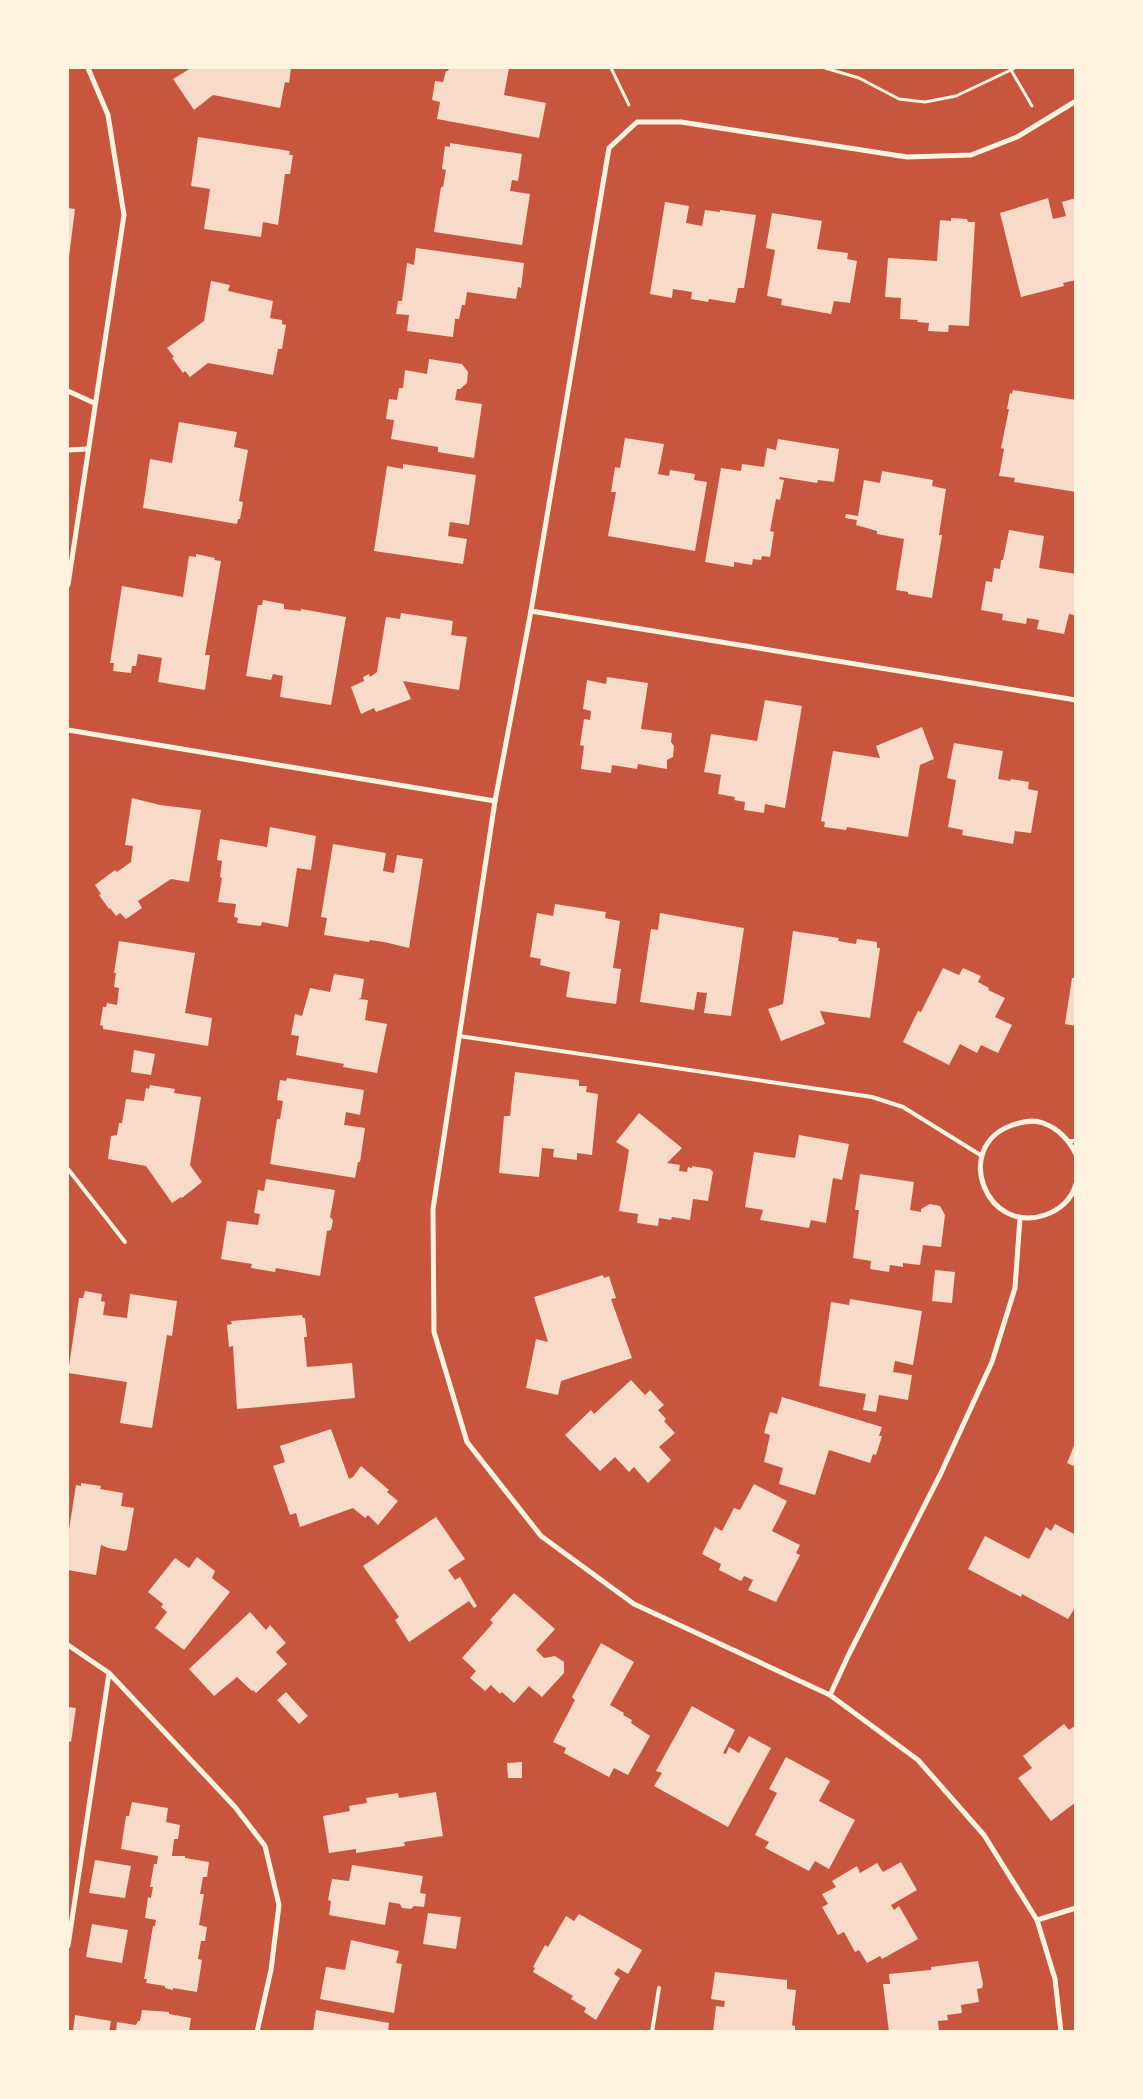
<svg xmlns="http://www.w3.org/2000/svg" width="1143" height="2099" viewBox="0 0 1143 2099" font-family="'Work Sans',sans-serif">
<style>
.building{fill:#f7dbc8}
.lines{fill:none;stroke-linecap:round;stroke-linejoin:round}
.path{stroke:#fff3e0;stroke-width:3}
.service{stroke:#fff3e0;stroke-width:4}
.minor{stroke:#fff3e0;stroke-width:5}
</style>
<rect width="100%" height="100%" fill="#c8553d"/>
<g class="building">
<path d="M191,68H291L289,83L285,82L280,108L213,95L194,110L173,79Z"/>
<path d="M449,68H509L504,95L546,103L539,138L437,119L440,102L432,100L435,81L443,82L446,71H448Z"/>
<path d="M198,137L290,151L289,155H293L290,174H285L278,225L263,222L261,237L204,229L210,189L191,186Z"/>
<path d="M450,143L522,154L518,181L512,180L510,191L530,194L522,245L434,232L441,187H443L446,170L442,169L445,146L450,147Z"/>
<path d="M1048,198L1053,219L1066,216L1062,202L1076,198V280L1063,283L1064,286L1021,297L1000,213Z"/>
<path d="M665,202L689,206L686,223L702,226L705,210L720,212V210L756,215L744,288H738L735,303L709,299L708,302L691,299L692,292L673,289L672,298L650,294Z"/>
<path d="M68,208L75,209L69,257H68Z"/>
<path d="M772,213L822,221L817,249L848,253L847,259L857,261L850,303L834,301L831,314L781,305L782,299L767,296L775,250L766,248Z"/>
<path d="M951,218L967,219L968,222H975L969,326L949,325L948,332L928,331L929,323L917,322L918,320L900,319L901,298L885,297L888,258L937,261L940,220L951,221Z"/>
<path d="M416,248L524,263L521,288L518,287L516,299L467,292L465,305H462L459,319H455L453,337L407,331L409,315L396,314L398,301H402L407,263L414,265Z"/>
<path d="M211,281L230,285L228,291L273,301L270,318L282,320V324L286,325L282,349H278L273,375L208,363L190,377L185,371L183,373L172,358L174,357L167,348L204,321Z"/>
<path d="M429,359L462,364L468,372L467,383L460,389H457L455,400L482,404L474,458L438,452V447L391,439L394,420L386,419L389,399L397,400L399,388H403L405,370L427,374Z"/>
<path d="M1013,390L1076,400V492L1014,482L1015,478L999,476L1004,449L1001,448L1009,409H1007L1010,393L1012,394Z"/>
<path d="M179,422L237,432L234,447L248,450L239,501L243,502L240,519H238L237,524L143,508L150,459L172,463Z"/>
<path d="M625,438L664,444L658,474L669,476L670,470L695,474L694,480L707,482L695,551L608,536L616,492H611L615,467L620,468Z"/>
<path d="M778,439L839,449L834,482L818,480L817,483L780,477L779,479L784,480L780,500L776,499L770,531L774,532L770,557L762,556L761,560L753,559L752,565L734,562V567L705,562L721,468L741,471L742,464L764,467L767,448L776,450Z"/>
<path d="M403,464L476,475L469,525L450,522L448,536L467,539L463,564L374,551L387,466L403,469Z"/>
<path d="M882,471L933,480L932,486L946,489L939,535H942L932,598L908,594V592L896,590L904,539L877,534V531L856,525L857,520L845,518L846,514L858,516L864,480L880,483Z"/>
<path d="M1009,530L1044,536L1039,568L1076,574L1074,615L1069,614L1064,634L1037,629L1039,620L1027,618L1026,624L1002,620L1003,614L981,610L986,581L992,582L994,568L1000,569L1001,560H1003Z"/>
<path d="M196,554L215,558L214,560L221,561L205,655H210L205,690L158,682L162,658L138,654L136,666H132L131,673L113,671L114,663H110L122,586L183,597L189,556L196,557Z"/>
<path d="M263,600L284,604V609L301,611V609L346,617L331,705L280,697L283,676L273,674L271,680L246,676L258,605H262Z"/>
<path d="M401,613L453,621L451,635L467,637L459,690L403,681L411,699L376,712L374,708L361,714L351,687L364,681L363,677L369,674L370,677L377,672L386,617L400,619Z"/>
<path d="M607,677L648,683L641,729L672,733L671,742L674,746L673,757L667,760V769L638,764L637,769L612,765L611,773L581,769L584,746L580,745L584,719L590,720L591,711L583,709L587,680L606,684Z"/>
<path d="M765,700L802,706L785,808L765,804L764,813L744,810L745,802L734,800L735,797L718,794L721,775L704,772L711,734L757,741Z"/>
<path d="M922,727L934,759L920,765L908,837L847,827L846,830L824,827L825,822L821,821L833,751L880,758L876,746Z"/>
<path d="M954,743L1003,751L998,779L1010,781L1011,779L1029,782L1028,789L1038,791L1031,833L1015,831L1013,844L962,835L963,830L948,827L956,780L947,778Z"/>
<path d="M132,798L160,805L201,810L189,882L171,879L138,901L142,908L126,919L120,913L116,916L110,908L109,909L99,895L101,894L95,885L115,870L117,872L131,862L133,846L125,845Z"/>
<path d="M270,827L316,836L311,870L297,868L288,927L262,922L261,926L237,923L238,918L234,917L236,904L218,902L222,878L220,877L222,861L217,860L220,839L267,847Z"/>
<path d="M333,844L386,853L383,871L394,873L397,855L423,859L409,948L384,942L370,940L369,942L324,935L327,918L321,917Z"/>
<path d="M555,904L606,912L605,918L620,921L613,968L621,969L616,1004L566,997L570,972L540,965L541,959L530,957L537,913L553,916Z"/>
<path d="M660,913L744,928L731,1016L704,1013L707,993L697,992L694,1010L640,1002L651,929L658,930Z"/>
<path d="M793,931L839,938L838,941L856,944L857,939L877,942V948H880L870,1018L820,1011L825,1024L781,1041L768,1009L783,1004Z"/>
<path d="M119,941L195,953L185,1013L212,1018L208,1046L103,1029V1026L100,1025L103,1007H106L107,1003L117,1005L119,988L114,987L116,973H114Z"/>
<path d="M943,968L959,975L963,968L981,976L978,982L989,988L988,990L1005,998L995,1017L1012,1025L998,1053L981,1045L977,1053L960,1044L949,1065L903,1042L918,1011L921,1012Z"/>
<path d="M334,974L364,979L361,998L358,999L368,1000L365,1020L387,1024L377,1073L343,1067L344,1064L296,1055L299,1036L291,1035L295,1014L302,1016L310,988L330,992Z"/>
<path d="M1072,978H1076V1026L1065,1024Z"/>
<path d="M134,1050L155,1054L151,1075L131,1072Z"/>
<path d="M515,1072L579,1080V1086H587L586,1092L598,1094L592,1155L577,1153V1160L553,1157L554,1149L542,1148L539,1177L499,1173L504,1116H510Z"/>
<path d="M287,1078L364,1090L360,1115L346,1112L344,1125L365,1128L360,1162H358L355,1178L270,1164L277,1119H280L283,1101L277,1100L280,1080L286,1081Z"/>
<path d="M150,1085L175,1089L174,1093L201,1097L190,1165L202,1182L182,1198L181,1197L172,1203L146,1166L108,1159L111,1136L117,1135L119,1123H122L126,1099L144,1101L146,1088L149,1089Z"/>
<path d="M639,1113L682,1148L667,1163L680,1165L679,1171L687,1172L688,1167L692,1168V1166L710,1169L713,1172L708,1201L693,1199L690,1220L672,1217L671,1220L659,1218L658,1226L637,1223L638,1214L619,1211L629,1150L616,1142Z"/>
<path d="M799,1135L849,1144L842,1180L833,1178L826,1223L811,1220L809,1228L760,1220L763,1210L745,1207L754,1152L795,1158Z"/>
<path d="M860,1174L914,1182L910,1210L921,1212V1209L930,1204L940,1206L945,1215L941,1247L923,1245L920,1265L903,1263V1267L890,1265L889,1272L870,1269L871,1261L853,1258L859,1210H855Z"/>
<path d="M266,1179L335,1190L330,1217L333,1220L331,1230L327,1231L320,1276L276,1268L275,1272L251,1268L252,1264L221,1259L227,1221L258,1225L260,1214L254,1213L258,1190L264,1191Z"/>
<path d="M935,1270L955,1272L952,1303L932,1301Z"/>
<path d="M603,1275L604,1278L609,1276L616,1298L611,1299L632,1358L561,1381L558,1395L526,1388L536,1339L548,1342L534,1297Z"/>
<path d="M85,1291L102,1294L101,1301L105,1302L103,1315L127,1318L130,1294L177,1301L172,1336L167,1335L152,1428L120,1423L127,1382L68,1373L79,1298H83Z"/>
<path d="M850,1299L922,1311L913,1365L895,1361L893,1372L912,1375L908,1400L879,1395L876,1412L863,1410L866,1394L819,1386L831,1302L849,1305Z"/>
<path d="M302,1315L303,1318H305L307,1337H304L307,1367L352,1363L355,1398L237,1409L233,1346L229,1347L227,1325L232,1324L231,1321Z"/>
<path d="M631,1380L645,1395L650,1390L664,1405L658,1410L666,1419L664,1421L675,1433L659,1447L671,1460L648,1483L634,1467L629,1472L615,1457L600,1471L565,1435L591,1410L594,1414Z"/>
<path d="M782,1397L882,1427L879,1436H882L876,1455L873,1454L870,1463L829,1450L815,1495L779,1484L783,1468L764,1462L770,1435L764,1433L770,1412L777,1414Z"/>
<path d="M331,1429L349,1479L353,1477L361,1466L389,1490L387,1492L398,1501L378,1525L368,1515L365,1518L353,1508L300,1527L296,1513L290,1515L273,1466L285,1462L280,1446Z"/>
<path d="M1076,1441V1467L1067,1463Z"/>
<path d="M81,1483L101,1486L100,1489L123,1493L121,1506L134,1508L127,1549L125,1551L108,1548L101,1545L96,1575L68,1570V1536L76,1485L81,1486Z"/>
<path d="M754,1484L787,1501L772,1531L800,1545L796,1553L800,1555L776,1602L748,1590L753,1580L744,1576L741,1581L719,1570L721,1564L702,1554L715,1527L722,1531L734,1508L740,1510Z"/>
<path d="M436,1517L465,1559L448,1570L455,1580L460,1577L477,1606L474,1608L469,1601L409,1642L395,1620L399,1617L363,1566Z"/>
<path d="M1055,1524L1076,1535V1606L1068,1619L1022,1594L1021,1597L968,1569L985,1536L1029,1559L1046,1527L1051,1531Z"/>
<path d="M197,1557L215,1571L212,1578L230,1592L184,1650L155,1628L167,1612L161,1607L163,1604L148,1592L175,1558L189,1568Z"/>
<path d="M514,1593L555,1629L536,1650L544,1658L555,1656L564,1662V1673L542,1697L529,1686L514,1703L502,1692L500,1694L491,1685L485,1691L470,1678L476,1671L462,1658L493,1623L490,1620Z"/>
<path d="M250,1612L266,1630L270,1625L286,1643L276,1652L287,1664L256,1693L253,1690L252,1691L237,1677L214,1696L189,1669Z"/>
<path d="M601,1643L634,1662L610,1705L624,1713L623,1715L632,1720L631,1723L650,1736L628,1775L614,1768L609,1777L564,1753L566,1748L553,1742L575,1700L572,1697Z"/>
<path d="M286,1692L308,1716L299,1724L277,1700Z"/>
<path d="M692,1706L735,1730L723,1753L726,1754L729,1747L739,1753L749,1736L771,1748L728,1827L654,1786L662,1773L656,1771Z"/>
<path d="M68,1707L76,1708L71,1742L68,1741Z"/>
<path d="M1064,1724L1069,1730L1076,1725V1802L1051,1821L1018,1778L1032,1768L1023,1756Z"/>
<path d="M786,1757L830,1781L819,1801L855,1820L829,1869L815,1861L809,1871L765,1848L769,1842L755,1835L777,1793L769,1789Z"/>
<path d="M522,1762V1778H508L507,1763Z"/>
<path d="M436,1792L443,1836L404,1842L405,1846L356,1853V1849L329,1853L323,1816L350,1811L349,1806L367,1803L366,1798L398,1793L399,1798Z"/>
<path d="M132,1802L168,1808L166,1822L180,1825L178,1839H174L172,1856H185V1858L209,1862L207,1877H203L200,1894H204L199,1925L207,1927L205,1941H201L198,1959L202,1960L197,1992L173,1988V1990L165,1988V1986L146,1983L147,1979H144L153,1926H155L156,1920L145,1918L148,1897L151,1898L153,1887H150L154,1864H157L158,1856L121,1849L126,1816H129Z"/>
<path d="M95,1860L131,1866L125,1898L89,1893Z"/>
<path d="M901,1862L917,1890L891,1905L894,1910L899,1906L918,1939L882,1959L880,1956L867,1963L859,1950L855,1952L844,1932L838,1935L822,1907L828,1904L822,1894L836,1887L832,1881L857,1866L860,1873L877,1863L883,1872Z"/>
<path d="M352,1865L423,1876L420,1893L426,1894L424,1907L414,1906L411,1909L402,1908L400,1904L389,1902L385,1925L329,1915L331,1901L328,1900L332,1879L349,1881Z"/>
<path d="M428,1913L461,1917L456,1949L423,1944Z"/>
<path d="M579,1914L642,1950L628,1974L618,1968L614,1974L620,1978L596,2020L584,2012L586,2008L571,1999L573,1996L533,1972L535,1968L533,1967L545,1945L548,1947L566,1916L574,1921Z"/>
<path d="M92,1924L128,1930L122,1963L86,1957Z"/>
<path d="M351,1940L399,1951L396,1963L402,1964L394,2013L320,1999L326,1967L345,1970Z"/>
<path d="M978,1961L983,1984L982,1988L977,1989L979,2002L961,2005L962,2013L947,2015L948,2020L938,2021L939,2032H889L883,1984H890L889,1974L931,1970V1967Z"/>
<path d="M715,1972L787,1980V1989L796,1990L792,2025L795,2026V2032H713L716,2006L724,2007L725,2001L711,1999Z"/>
<path d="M142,2010L169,2012V2014L191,2018L189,2031L116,2032L117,2022L136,2025L138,2021H140Z"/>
<path d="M316,2010L389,2023L388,2032H313Z"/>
<path d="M75,2015L111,2021L109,2032H73Z"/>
</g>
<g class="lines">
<g class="path">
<path d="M611,68L629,105"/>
<path d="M825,68L859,78L899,99L925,102L956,96L1015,68"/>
<path d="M1011,70L1032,106"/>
</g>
<g class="service">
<path d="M459,1036L872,1097L903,1107L982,1156"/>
<path d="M1069,1141H1076"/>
<path d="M68,1169L125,1242"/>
<path d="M652,2032L659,1988"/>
</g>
<g class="minor">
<path d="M68,391L94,403"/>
<path d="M68,450L87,449"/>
<path d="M68,585L124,215L108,115L88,68"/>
<path d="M531,611L1076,700"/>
<path d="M68,730L495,801"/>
<path d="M1076,1154C1068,1139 1059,1129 1043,1123C1032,1119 1021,1122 1010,1126C953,1148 986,1235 1045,1215C1060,1210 1072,1199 1076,1184"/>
<path d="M68,1645L109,1673L235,1807L265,1846L279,1905L271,1970L257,2032"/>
<path d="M830,1695L849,1654L941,1473L992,1362L1015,1288L1020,1218"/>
<path d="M1037,1920L1076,1908"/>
<path d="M68,1946L109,1673"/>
<path d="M1061,2032L1055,1979L1037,1920L984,1835L918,1760L830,1695L634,1604L541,1536L467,1442L434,1332L433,1209L495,801L531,611L609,148L637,122H681L907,157L971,155L1017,137L1076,101"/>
</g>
</g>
<rect width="1143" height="2099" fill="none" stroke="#fff3e0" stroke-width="138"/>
</svg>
